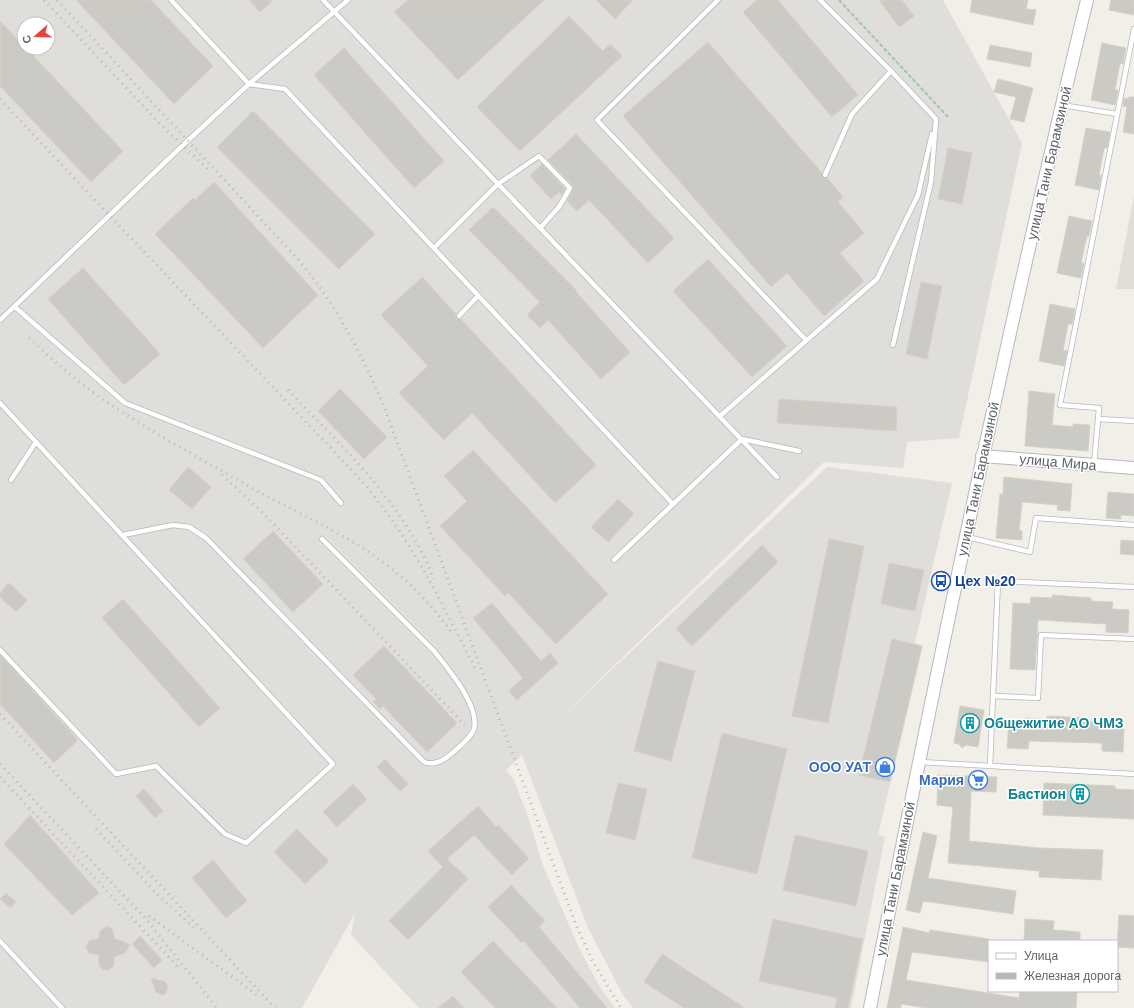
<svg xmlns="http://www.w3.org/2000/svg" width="1134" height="1008" viewBox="0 0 1134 1008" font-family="Helvetica,sans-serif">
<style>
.industrial{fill:#e0deda;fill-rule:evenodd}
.education{fill:#e1ded6}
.building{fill:#cccac5;stroke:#d6d1c6}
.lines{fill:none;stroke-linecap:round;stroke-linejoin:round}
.service-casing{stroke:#b5b8bc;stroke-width:6}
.tertiary-casing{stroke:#b5b8bc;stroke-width:14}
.path{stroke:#9cc7a9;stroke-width:2;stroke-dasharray:4 2;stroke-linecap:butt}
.service{stroke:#fff;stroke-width:4.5}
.tertiary{stroke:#fff;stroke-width:12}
.rail{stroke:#b6b7b8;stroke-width:3;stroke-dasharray:1 5;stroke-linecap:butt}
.labels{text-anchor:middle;stroke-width:3;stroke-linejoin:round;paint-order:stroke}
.street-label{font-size:14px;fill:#5f6368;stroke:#fff}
.transit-label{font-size:14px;font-weight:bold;fill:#164399;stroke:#fff;text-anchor:start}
.culture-label{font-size:14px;font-weight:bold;fill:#0d838f;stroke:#fff;text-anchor:start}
.shop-label{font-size:14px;font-weight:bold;fill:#366cbe;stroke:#fff;text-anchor:end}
</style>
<rect width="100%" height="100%" fill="#f1efe8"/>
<path class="industrial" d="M0,0H943L1022,143L959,438L907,442L903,468L824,462L552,726L827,467L952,483L915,643L923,646L878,835L885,837L851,1008H633L623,995L588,928L522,755L506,770L514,780L529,819L542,863L579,948L600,987L615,1008H419L351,935L355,913L302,1008H0ZM24,24H48V48H24Z"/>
<path class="education" d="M1134,196V289H1116Z"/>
<g class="building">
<path d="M76,0H151L213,66L174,104Z"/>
<path d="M249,0H273L260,12Z"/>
<path d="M408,0H544L458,80L394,12Z"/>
<path d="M596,0H633L615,19Z"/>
<path d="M757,0H778L858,95L832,117L743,12Z"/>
<path d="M879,0H902L914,16L899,27Z"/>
<path d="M972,0H1028L1026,9L1036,10L1033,25L970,12Z"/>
<path d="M1111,0H1134V15L1109,10Z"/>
<path d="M569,16L603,51L610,44L622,56L520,151L477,107Z"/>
<path d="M0,21L24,46V48H26L123,151L91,182L0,86Z"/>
<path d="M708,42L822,173V177L827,178L843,197L838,202L864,233L840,253L864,281L824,316L787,273L771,287L623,116Z"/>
<path d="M1102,43L1126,48L1123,64L1120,63L1115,90H1118L1115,105L1091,100Z"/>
<path d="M990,45L1032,53L1030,67L987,59Z"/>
<path d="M344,48L444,161L414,188L314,75Z"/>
<path d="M998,79L1033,88L1024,122L1010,119L1016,97L994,92Z"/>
<path d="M1129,97H1134V134L1123,132L1127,107L1123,106L1124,98L1128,99Z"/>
<path d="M253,111L375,234L339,269L217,147Z"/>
<path d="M1086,128L1110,132L1107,148H1104L1099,175H1101L1099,190L1075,185Z"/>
<path d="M576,134L674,238L648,263L589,200L577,211L567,201L574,187L548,160Z"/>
<path d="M948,148L972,153L962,204L938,199Z"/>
<path d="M542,164L565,189L562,195L559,192L551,199L530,176Z"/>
<path d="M214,182L318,295L263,348L155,234L193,198L195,200Z"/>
<path d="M493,207L577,291L576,292L630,352L601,379L548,320L540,328L527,315L540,302L469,230Z"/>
<path d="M1069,216L1092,221L1089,236H1087L1081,263H1084L1081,278L1057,273Z"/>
<path d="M708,259L787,346L752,377L673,291Z"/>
<path d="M83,268L160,354L124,385L48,299Z"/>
<path d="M422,277L456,314V318L461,319L596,465L555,503L472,413L444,440L399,393L428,366L381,315Z"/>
<path d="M921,282L942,286L927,359L906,354Z"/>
<path d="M1050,304L1075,309L1072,324H1068L1063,350L1067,351L1064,366L1039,361Z"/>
<path d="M340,389L387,437L364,459L318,411Z"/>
<path d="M1029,391L1055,394L1052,425L1073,427V424L1090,425L1088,451L1025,446Z"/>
<path d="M779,399L897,407L896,431L777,423Z"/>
<path d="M473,450L608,594L556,644L508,593L505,596L440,526L467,501L444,476Z"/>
<path d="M188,467L211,487L192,509L169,490Z"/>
<path d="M1004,477L1072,484L1070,511L1057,510L1058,505L1022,502L1019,530L1022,531V540L996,538L1000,494H1003Z"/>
<path d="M1108,492L1134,494V516L1121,515V519L1106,518Z"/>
<path d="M618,499L634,514L608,542L591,527Z"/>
<path d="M273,531L323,584L293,612L243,559Z"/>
<path d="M829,539L864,546L828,723L792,716Z"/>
<path d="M1121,540L1134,541V555L1120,554Z"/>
<path d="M762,545L778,562L692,646L676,629Z"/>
<path d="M889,563L924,570L915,611L881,604Z"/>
<path d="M9,583L27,600L16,612L0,597V593Z"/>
<path d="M1052,595L1091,598V601L1113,602L1112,609L1129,610L1128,633L1106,632V624L1038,620L1035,670L1010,669L1013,603L1030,604L1031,597L1052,598Z"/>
<path d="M123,599L220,708L199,727L102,618Z"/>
<path d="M492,603L541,661L550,653L558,663L517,700L509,691L523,678L473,618Z"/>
<path d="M892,639L922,646L890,782L859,775Z"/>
<path d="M384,646L457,723L427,752L383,706L380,709L373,702L376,699L353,675Z"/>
<path d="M0,655L78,740L54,763L0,704Z"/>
<path d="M658,661L695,671L671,761L634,751Z"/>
<path d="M960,706L984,710L978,747L966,745L962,748L959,744L954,743Z"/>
<path d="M1047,716L1087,718L1086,721L1108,722V728L1124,729L1123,752L1102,751V743L1029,741L1028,749L1007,748L1009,724H1025L1026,718L1047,719Z"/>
<path d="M722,733L787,749L757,874L692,858Z"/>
<path d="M385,759L408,784L400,791L377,767Z"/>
<path d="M938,775L997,777L996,792L971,791L969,841L1040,848L1103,850L1101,880L1039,877V871L948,863L953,807L937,805Z"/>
<path d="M618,783L647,789L635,840L606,833Z"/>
<path d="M1044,783L1115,786V789L1134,790V819L1043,815Z"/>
<path d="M353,784L367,799L337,827L323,812Z"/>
<path d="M144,789L163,811L155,818L136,796Z"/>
<path d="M478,806L496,827L498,825L529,858L512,875L474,835L447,859L468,879L408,940L389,921L443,867L428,851Z"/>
<path d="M30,815L99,893L72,915L4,844Z"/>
<path d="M297,829L329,861L305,884L274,852Z"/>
<path d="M923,832L937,836L928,878L1016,891L1013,914L923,901L920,913L906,910Z"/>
<path d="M795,835L868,851L856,906L783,890Z"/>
<path d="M213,860L247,901L226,918L192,878Z"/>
<path d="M511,885L545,921L539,927L607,1008H580L524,941L522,943L488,907Z"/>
<path d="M6,893L16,902L10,908L0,899Z"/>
<path d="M1119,915L1134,916V948L1117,947Z"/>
<path d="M773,919L863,939L848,1008H835L837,998L759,981Z"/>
<path d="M1025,919L1054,921L1053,930L1080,932V941H1024Z"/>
<path d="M105,927H109L112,929L115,939L122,941L130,945L125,953L114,957V966L108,970H103L99,966V955L89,953L86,947L90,940L98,939L100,931Z"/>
<path d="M903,927L929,933L930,930L989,939V962L912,952L906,980L1019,998L1020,991H1077L1076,1008H926L901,1004V1008H887Z"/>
<path d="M140,936L162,960L154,968L132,944Z"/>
<path d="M493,941L557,1008H495L461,972Z"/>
<path d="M662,954L745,1008H684L644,982Z"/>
<path d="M151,978L165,982L168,986L166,993L162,995L156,992Z"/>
<path d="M453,996L464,1008H438Z"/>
</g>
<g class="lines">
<g class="service-casing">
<g id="service">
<path d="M171,0L249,84L285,89L673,504"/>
<path d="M323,0L777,477"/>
<path d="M718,0L597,120L806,340"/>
<path d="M820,0L891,71L936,119L931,182L893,345"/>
<path d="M1062,105L1117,114"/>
<path d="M825,175L852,114L891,71"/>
<path d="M434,248L498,184L539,156L570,188L559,207L540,228"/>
<path d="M15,307L125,403L321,480L341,503"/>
<path d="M459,316L478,296"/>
<path d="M0,320L182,146L249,84L348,0"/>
<path d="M0,403L333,764L246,843L225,834L156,766L116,774L0,650"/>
<path d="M720,416L877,279L918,195L932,134"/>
<path d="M1098,419L1134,421"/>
<path d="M1094,465L1099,408L1060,405L1134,29"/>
<path d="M11,480L36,442"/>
<path d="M123,535L173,525L189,527L206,538L424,762C434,766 443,761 451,754C459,747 470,739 474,729C480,706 447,667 434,651L322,539"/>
<path d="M967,537L1030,552L1036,518L1134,525"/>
<path d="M614,560L742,439L799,451"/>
<path d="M994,696L1038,698L1041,635L1134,639"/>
<path d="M920,762L1134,774"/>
<path d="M990,765L998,581L1134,587"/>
<path d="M0,941L62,1008"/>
</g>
</g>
<g class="tertiary-casing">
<g id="tertiary">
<path d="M982,456L1134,468"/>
<path d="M870,1008C936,671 1006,334 1087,0"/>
</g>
</g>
<path class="path" d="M839,0L948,117"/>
<use href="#service" class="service"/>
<use href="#tertiary" class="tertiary"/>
<g class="rail">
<path d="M44,0L160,124L211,172"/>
<path d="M57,0L296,257C334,301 360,351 383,404L576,925L592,960L621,1008"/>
<path d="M0,99L110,216L328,445L367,487L395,524L420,564L436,592L477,672"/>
<path d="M29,338C52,359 75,380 101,398C151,432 206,462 259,492C306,517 356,539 397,573C418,590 436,611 452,633"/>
<path d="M288,390C343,448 404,503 434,579"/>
<path d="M222,475L261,511L465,725"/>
<path d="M0,714L275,1008"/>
<path d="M0,764L146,919L217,1008"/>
<path d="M0,777L180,969"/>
<path d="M96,829L158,895L194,928"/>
<path d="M149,916L257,995"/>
</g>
</g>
<defs>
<g id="bus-ring" transform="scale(1)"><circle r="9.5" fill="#fff" stroke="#1a4fb4" stroke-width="1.5"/><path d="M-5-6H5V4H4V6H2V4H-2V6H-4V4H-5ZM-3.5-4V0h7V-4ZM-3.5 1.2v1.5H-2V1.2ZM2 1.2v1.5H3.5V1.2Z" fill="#1a4fb4"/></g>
<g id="building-ring" transform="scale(1)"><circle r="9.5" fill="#fff" stroke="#0f9aa8" stroke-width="1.5"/><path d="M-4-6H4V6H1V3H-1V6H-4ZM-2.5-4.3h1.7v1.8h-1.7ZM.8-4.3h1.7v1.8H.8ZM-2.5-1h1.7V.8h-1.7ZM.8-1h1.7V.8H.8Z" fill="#0f9aa8"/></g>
<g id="shop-ring" transform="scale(1)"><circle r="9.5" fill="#fff" stroke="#3f7fe0" stroke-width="1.5"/><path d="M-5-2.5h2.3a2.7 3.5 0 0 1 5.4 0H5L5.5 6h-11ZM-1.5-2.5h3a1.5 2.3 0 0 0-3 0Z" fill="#3f7fe0"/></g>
<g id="supermarket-ring" transform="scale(1)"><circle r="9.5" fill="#fff" stroke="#3f7fe0" stroke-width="1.5"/><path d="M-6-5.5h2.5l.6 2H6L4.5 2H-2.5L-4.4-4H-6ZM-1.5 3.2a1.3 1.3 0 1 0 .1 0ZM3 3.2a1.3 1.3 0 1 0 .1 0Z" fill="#3f7fe0"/></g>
</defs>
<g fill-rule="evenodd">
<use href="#bus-ring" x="941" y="581"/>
<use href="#building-ring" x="970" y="723"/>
<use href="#shop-ring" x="885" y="767"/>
<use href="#supermarket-ring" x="978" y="780"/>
<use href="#building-ring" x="1080" y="794"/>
</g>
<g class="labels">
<g class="street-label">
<text transform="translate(1049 163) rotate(-77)" y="5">улица Тани Барамзиной</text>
<text transform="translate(1058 462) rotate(5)" y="5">улица Мира</text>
<text transform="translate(978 479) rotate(-78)" y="5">улица Тани Барамзиной</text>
<text transform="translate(895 879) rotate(-79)" y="5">улица Тани Барамзиной</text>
</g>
<g class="transit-label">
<text x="955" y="586">Цех №20</text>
</g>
<g class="culture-label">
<text x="984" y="728">Общежитие АО ЧМЗ</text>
<text x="1066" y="799" text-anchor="end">Бастион</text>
</g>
<g class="shop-label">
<text x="871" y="772">ООО УАТ</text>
<text x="964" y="785">Мария</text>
</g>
</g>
<rect x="988" y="940" width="130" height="52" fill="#ffffff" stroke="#bfc1c3"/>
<rect x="996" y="953" width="20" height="6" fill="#ffffff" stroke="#bfc1c3"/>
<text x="1024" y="960" font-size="12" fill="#5f6368">Улица</text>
<rect x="996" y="973" width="20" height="6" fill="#b6b7b8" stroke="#bfc1c3"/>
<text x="1024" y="980" font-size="12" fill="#5f6368">Железная дорога</text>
<g transform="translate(36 36) rotate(250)"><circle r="19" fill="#ffffff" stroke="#bfc1c3"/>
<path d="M0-3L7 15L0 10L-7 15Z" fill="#ea4335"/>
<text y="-6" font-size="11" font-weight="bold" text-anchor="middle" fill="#5f6368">С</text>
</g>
</svg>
